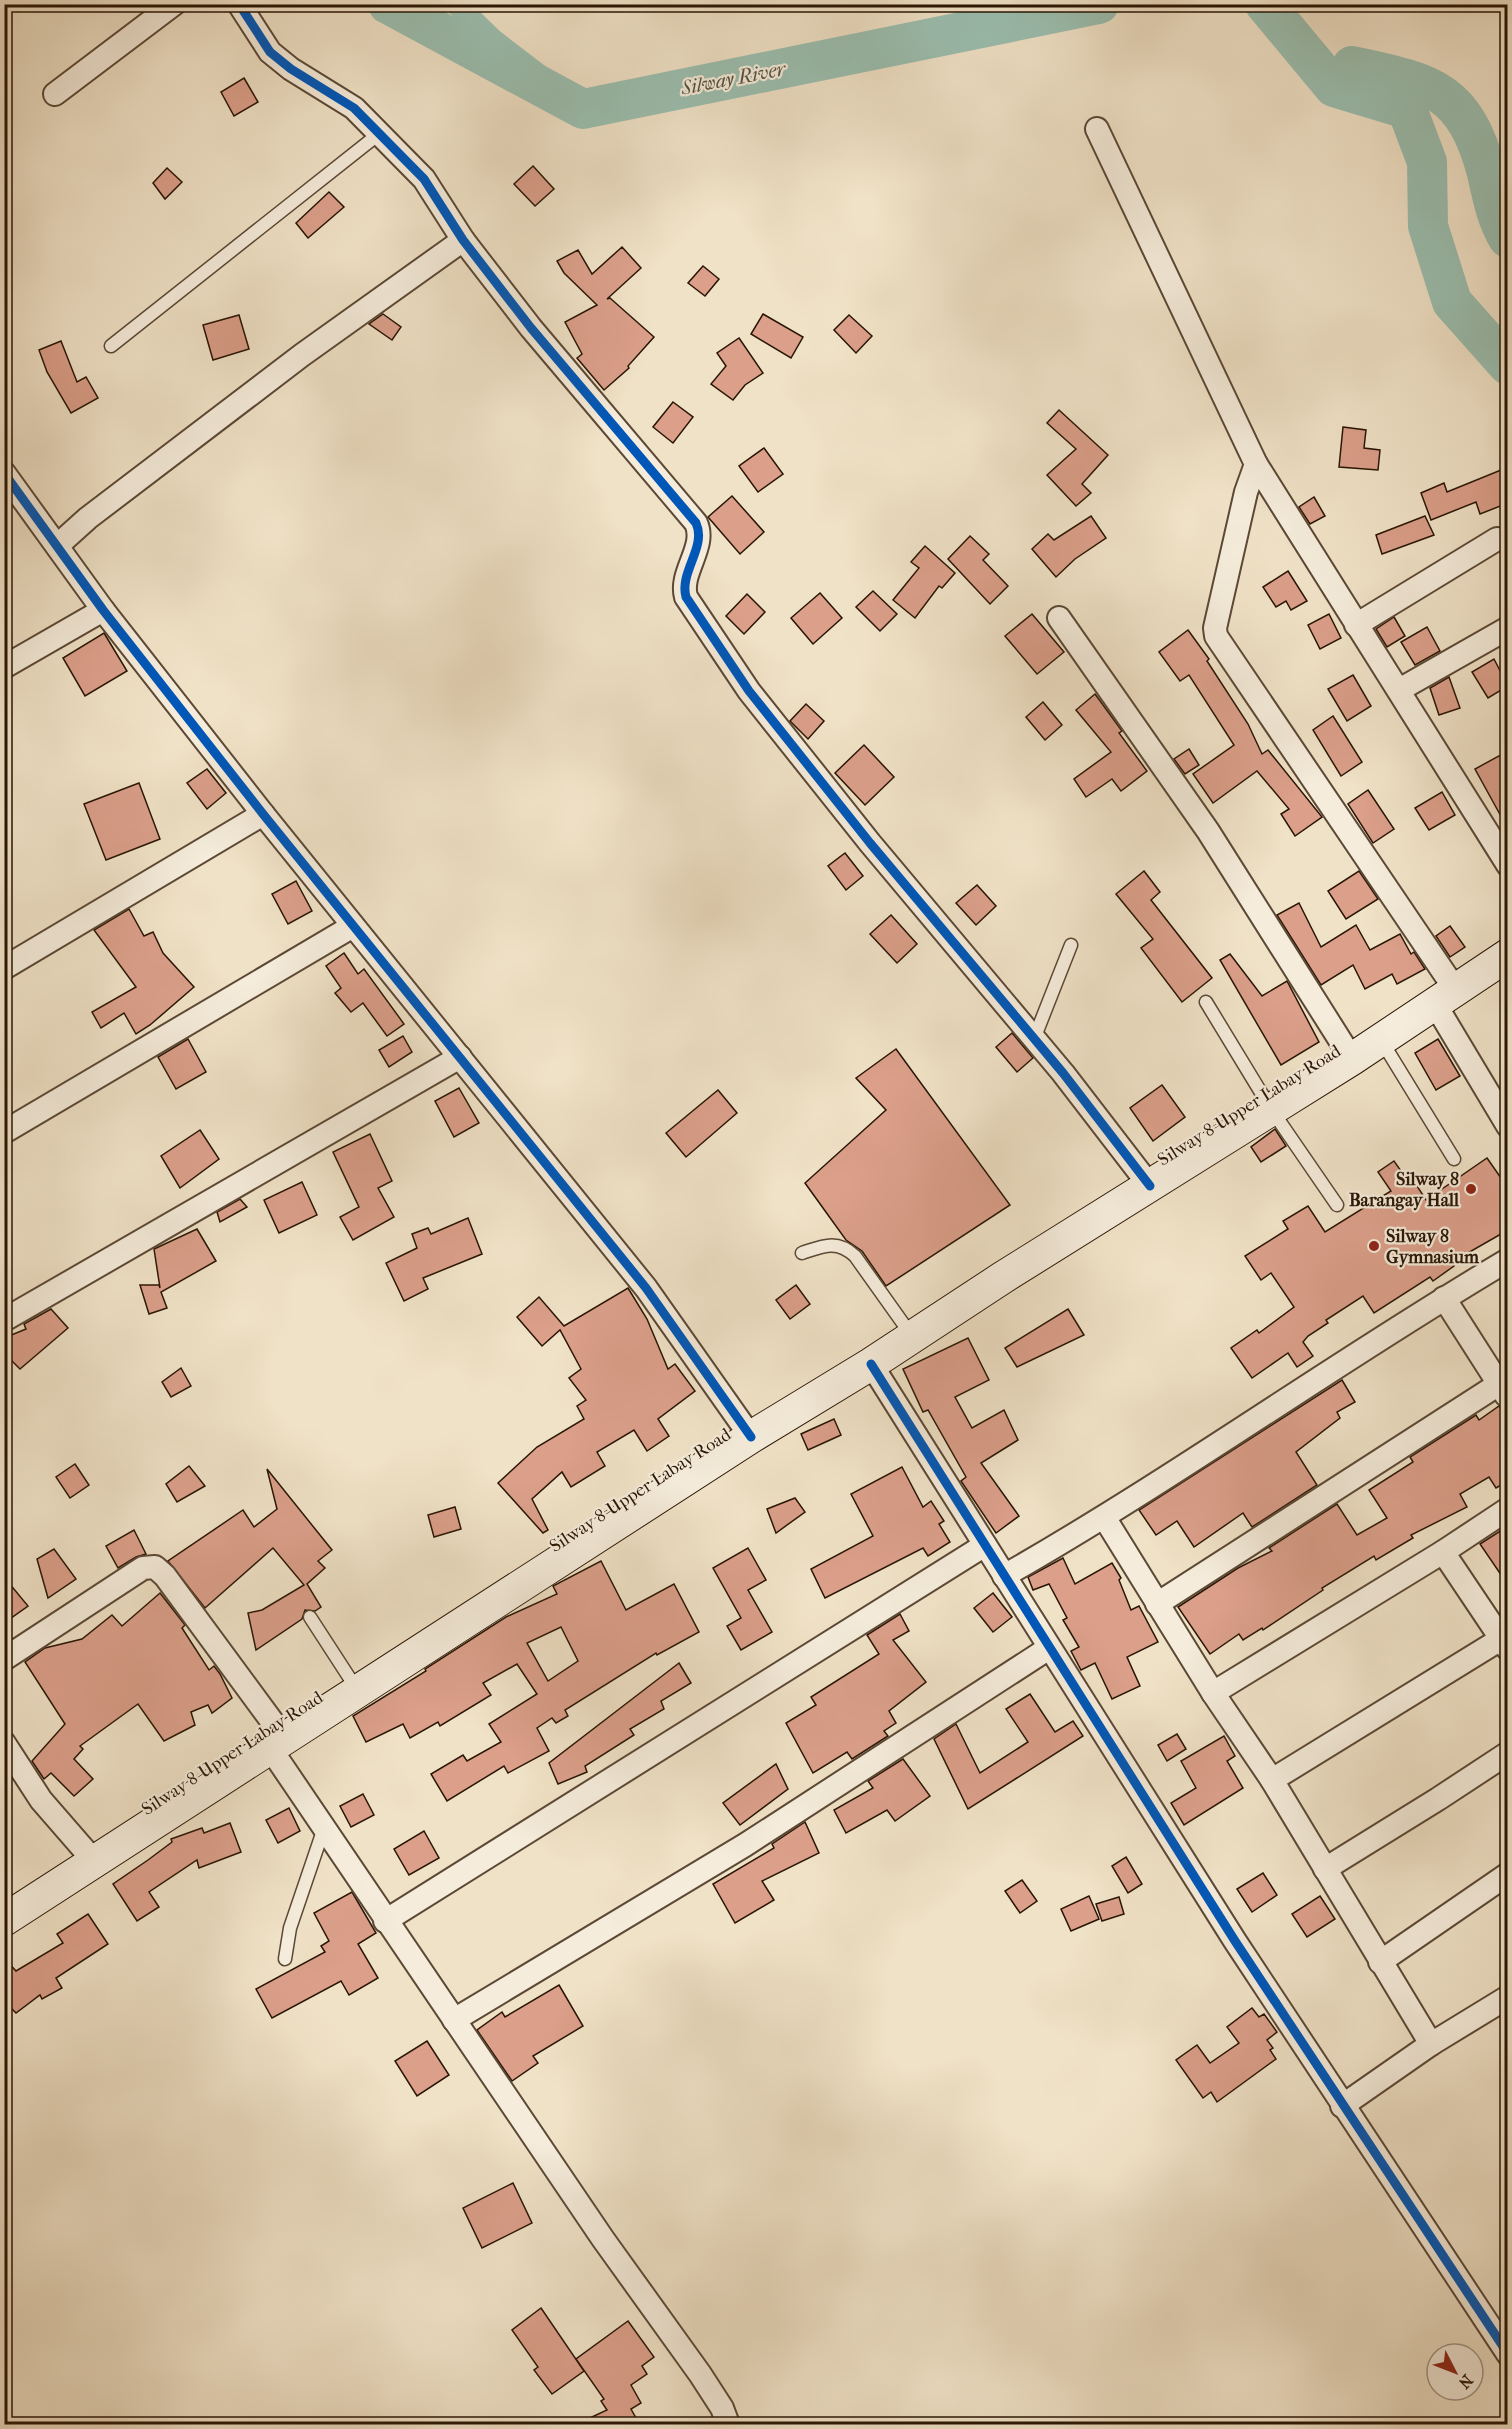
<svg xmlns="http://www.w3.org/2000/svg" width="1512" height="2429" viewBox="0 0 1512 2429" font-family="'IM FELL French Canon',serif">
<style>
.lines{fill:none;stroke-linecap:round;stroke-linejoin:round}
.canal{stroke:#9bbfb0;stroke-width:22}
.river{stroke:#9bbfb0;stroke-width:40}
.building{fill:#db9f8a;stroke:#291504;stroke-width:1.5;fill-rule:evenodd}
.lane-casing{stroke:#5b4835;stroke-width:15}
.street-casing{stroke:#5b4835;stroke-width:26}
.secondary-casing{stroke:#291504;stroke-width:34}
.lane{stroke:#f5ecdb;stroke-width:12}
.street{stroke:#f5ecdb;stroke-width:22}
.secondary{stroke:#f5ecdb;stroke-width:32}
.cycleway-casing{stroke:#f5ecdb;stroke-width:13}
.cycleway{stroke:#0057b8;stroke-width:9}
.poi-dot{fill:#8f2418;stroke:#f5ecdb;stroke-width:2}
.labels{text-anchor:middle;stroke-width:4.5;stroke-linejoin:round;paint-order:stroke}
.street-label{font-size:18px;fill:#291504;stroke:#f5ecdb}
.poi-label{font-size:18px;font-weight:bold;fill:#291504;stroke:#f5ecdb;text-anchor:end}
.water-label{font-size:20px;font-style:italic;fill:#515040;stroke:#f5ecdb}
</style>
<rect width="100%" height="100%" fill="#f0e2c7"/>
<filter id="stains"><feTurbulence type="fractalNoise" baseFrequency=".00333" numOctaves="4"/><feColorMatrix values="0 0 0 0 .2 0 0 0 0 .09 0 0 0 0 .02 0 0 0 .5 -.17"/></filter>
<radialGradient id="worn" r=".72"><stop offset=".6" stop-color="#630" stop-opacity="0"/><stop offset="1" stop-color="#630" stop-opacity=".3"/></radialGradient>
<g class="lines">
<path class="canal" d="M456,4L492,39L583,109"/>
<g class="river">
<path d="M388,4L583,109L1099,4"/>
<path d="M1265,4L1334,87L1407,109L1427,162L1428,226L1452,302L1508,365"/>
<path d="M1352,66C1431,83 1464,88 1487,173C1492,196 1496,218 1508,238"/>
</g>
</g>
<g class="building">
<path d="M244,78L258,102L234,116L221,92Z"/>
<path d="M533,166L554,189L535,206L514,184Z"/>
<path d="M167,168L182,182L165,199L153,183Z"/>
<path d="M329,192L344,207L308,238L296,223Z"/>
<path d="M622,247L641,268L607,299L610,298L654,337L628,366L629,368L604,390L577,358L582,354L565,322L597,305L564,273L557,261L578,250L592,274Z"/>
<path d="M703,266L719,279L705,296L688,283Z"/>
<path d="M383,314L401,327L392,340L369,324Z"/>
<path d="M763,314L803,337L791,358L751,334Z"/>
<path d="M239,315L249,349L213,360L203,325Z"/>
<path d="M849,315L872,336L856,353L834,330Z"/>
<path d="M739,338L763,373L745,385L733,400L711,384L726,366L717,353Z"/>
<path d="M61,341L77,382L86,377L98,398L71,413L47,372L39,350Z"/>
<path d="M673,402L693,417L673,443L653,427Z"/>
<path d="M1059,410L1108,455L1082,484L1091,493L1076,506L1047,475L1076,449L1047,423Z"/>
<path d="M1343,427L1366,430L1364,448L1380,450L1378,470L1339,467Z"/>
<path d="M764,448L783,474L758,492L739,466Z"/>
<path d="M1501,470L1508,488V503L1480,514L1476,502L1431,520L1421,493L1444,483L1447,492Z"/>
<path d="M732,496L764,532L740,554L708,517Z"/>
<path d="M1314,497L1325,516L1310,524L1299,507Z"/>
<path d="M1091,516L1106,538L1075,559L1056,577L1032,549L1048,534L1054,540Z"/>
<path d="M1425,516L1434,535L1382,554L1376,535Z"/>
<path d="M970,536L989,554L983,560L1008,586L990,604L948,559Z"/>
<path d="M925,546L955,573L942,588L939,586L915,618L893,600L919,568L911,562Z"/>
<path d="M1288,571L1307,601L1291,610L1286,601L1276,607L1263,587Z"/>
<path d="M873,591L897,614L880,631L856,607Z"/>
<path d="M820,593L842,618L813,644L791,618Z"/>
<path d="M747,594L765,612L744,634L726,616Z"/>
<path d="M1032,614L1064,652L1037,674L1005,636Z"/>
<path d="M1329,614L1341,638L1320,649L1308,625Z"/>
<path d="M1394,617L1405,636L1387,647L1376,629Z"/>
<path d="M1427,627L1440,651L1415,665L1401,642Z"/>
<path d="M1188,630L1209,659L1207,661L1248,724L1262,754L1268,750L1322,817L1295,836L1281,814L1289,809L1257,771L1213,803L1193,774L1234,745L1189,675L1180,681L1159,652Z"/>
<path d="M104,633L127,671L85,696L63,658Z"/>
<path d="M1494,659L1508,686L1488,698L1472,672Z"/>
<path d="M1353,675L1371,706L1347,721L1328,689Z"/>
<path d="M1449,677L1460,708L1439,715L1430,688Z"/>
<path d="M1095,694L1122,731L1119,733L1147,771L1121,791L1112,779L1086,797L1074,779L1111,752L1076,710Z"/>
<path d="M1043,702L1062,725L1045,740L1026,717Z"/>
<path d="M806,704L824,721L808,739L790,721Z"/>
<path d="M1333,716L1362,762L1341,776L1313,730Z"/>
<path d="M864,745L894,777L865,805L835,773Z"/>
<path d="M1189,749L1199,765L1185,774L1174,759Z"/>
<path d="M1508,751V829L1475,769Z"/>
<path d="M207,769L226,793L207,809L187,783Z"/>
<path d="M139,783L160,839L106,860L84,804Z"/>
<path d="M1368,790L1394,829L1373,843L1348,804Z"/>
<path d="M1442,792L1455,815L1429,830L1415,808Z"/>
<path d="M845,853L863,876L846,890L828,866Z"/>
<path d="M1144,871L1160,892L1151,900L1212,978L1182,1002L1141,948L1153,939L1116,894Z"/>
<path d="M1359,871L1378,899L1346,919L1328,891Z"/>
<path d="M296,881L312,911L288,924L272,894Z"/>
<path d="M977,885L996,906L976,925L956,903Z"/>
<path d="M1299,903L1321,947L1356,925L1370,950L1400,934L1411,954L1414,952L1425,969L1397,984L1392,974L1365,989L1353,965L1321,985L1277,915Z"/>
<path d="M129,909L144,936L153,932L163,953L194,987L150,1025L136,1034L124,1013L101,1028L92,1012L136,987L94,930Z"/>
<path d="M891,915L917,944L897,963L870,934Z"/>
<path d="M1450,926L1465,947L1450,957L1436,936Z"/>
<path d="M344,953L358,974L364,969L404,1024L387,1036L363,1003L351,1012L335,993L341,988L326,966Z"/>
<path d="M1230,954L1262,996L1287,981L1319,1042L1281,1065L1220,960Z"/>
<path d="M1012,1033L1033,1058L1017,1072L996,1047Z"/>
<path d="M403,1036L412,1052L389,1067L379,1050Z"/>
<path d="M188,1039L206,1072L176,1089L158,1057Z"/>
<path d="M1438,1039L1460,1076L1436,1090L1415,1053Z"/>
<path d="M896,1049L1010,1205L886,1286L862,1251L846,1240L805,1183L886,1110L856,1078Z"/>
<path d="M1162,1085L1185,1117L1153,1141L1130,1108Z"/>
<path d="M459,1088L479,1123L454,1137L435,1101Z"/>
<path d="M718,1090L737,1113L686,1157L666,1133Z"/>
<path d="M1275,1129L1286,1146L1261,1162L1251,1147Z"/>
<path d="M200,1130L219,1159L180,1188L161,1156Z"/>
<path d="M370,1134L392,1181L378,1188L394,1217L353,1240L340,1217L359,1207L333,1152Z"/>
<path d="M1487,1158L1508,1188V1230L1452,1262L1454,1266L1433,1281L1430,1277L1374,1313L1363,1296L1326,1320L1328,1323L1308,1336L1303,1342L1313,1356L1297,1367L1288,1353L1252,1378L1231,1348L1257,1330L1259,1333L1294,1307L1271,1273L1261,1280L1245,1256L1288,1229L1283,1221L1308,1206L1325,1232L1391,1191L1378,1172L1394,1161L1408,1181L1412,1178L1426,1200Z"/>
<path d="M302,1182L317,1215L279,1233L264,1200Z"/>
<path d="M240,1199L247,1207L220,1222L217,1212Z"/>
<path d="M468,1218L482,1254L423,1278L428,1289L404,1301L386,1263L417,1248L412,1234L428,1228L431,1234Z"/>
<path d="M197,1229L216,1261L161,1292L167,1308L149,1314L140,1285H159L160,1288L154,1249Z"/>
<path d="M796,1285L810,1304L790,1319L776,1300Z"/>
<path d="M628,1288L647,1319L668,1369L675,1364L695,1391L658,1419L669,1436L647,1451L634,1430L597,1452L605,1466L571,1487L562,1472L532,1499L548,1530L543,1533L498,1483L537,1447L584,1419L577,1406L586,1400L569,1378L581,1369L560,1330L542,1346L517,1317L539,1297L564,1326Z"/>
<path d="M51,1309L68,1328L20,1369L4,1353V1338L26,1329L24,1324Z"/>
<path d="M1068,1309L1084,1335L1017,1367L1005,1348Z"/>
<path d="M968,1338L989,1380L955,1397L972,1428L1004,1410L1018,1440L981,1463L1019,1516L996,1533L961,1481L966,1477L928,1410L923,1412L903,1369Z"/>
<path d="M181,1368L191,1386L171,1397L162,1382Z"/>
<path d="M1342,1380L1355,1402L1337,1412L1340,1418L1296,1452L1317,1485L1252,1527L1243,1513L1194,1547L1177,1521L1156,1535L1139,1510Z"/>
<path d="M1499,1406L1508,1416V1481L1496,1488L1489,1477L1460,1494L1467,1507L1411,1535L1413,1538L1376,1560L1374,1556L1322,1588L1323,1590L1263,1630L1262,1628L1243,1640L1239,1634L1210,1654L1178,1607L1238,1568L1272,1551L1269,1548L1337,1504L1357,1535L1387,1518L1369,1490L1413,1462L1410,1457L1476,1415L1479,1420Z"/>
<path d="M834,1419L841,1435L808,1450L801,1434Z"/>
<path d="M75,1464L89,1485L70,1498L56,1477Z"/>
<path d="M189,1466L205,1486L177,1502L166,1484Z"/>
<path d="M902,1467L923,1507L931,1501L944,1521L939,1524L950,1542L928,1556L923,1548L825,1598L811,1569L873,1536L851,1494Z"/>
<path d="M267,1469L332,1550L318,1561L325,1568L307,1584L321,1607L315,1611L305,1610L302,1619L256,1650L248,1613L262,1610L304,1585L273,1548L205,1608L168,1561L243,1510L254,1527L277,1509Z"/>
<path d="M795,1498L805,1512L776,1533L767,1509Z"/>
<path d="M455,1507L461,1529L434,1537L428,1515Z"/>
<path d="M1508,1526V1585L1480,1544Z"/>
<path d="M134,1530L146,1554L136,1557L118,1568L106,1546Z"/>
<path d="M748,1548L766,1580L748,1590L772,1632L741,1650L727,1626L741,1618L713,1568Z"/>
<path d="M54,1549L76,1579L48,1598L37,1559Z"/>
<path d="M1063,1558L1075,1584L1112,1563L1121,1578L1119,1580L1131,1610L1139,1606L1158,1642L1127,1657L1140,1686L1112,1699L1095,1663L1081,1670L1071,1651L1079,1647L1063,1620L1067,1618L1049,1584L1033,1590L1028,1577Z"/>
<path d="M601,1561L626,1610L674,1584L699,1632L657,1655L656,1653L565,1710L568,1716L556,1723L552,1718L537,1728L549,1751L508,1773L504,1766L447,1801L431,1774L463,1755L467,1761L501,1742L489,1724L537,1694L517,1664L483,1683L491,1695L440,1726L438,1722L410,1738L403,1724L366,1742L353,1716L426,1671L425,1669L506,1617L557,1594L553,1586ZM561,1627L578,1661L548,1681L527,1643Z"/>
<path d="M4,1577L28,1606L4,1623Z"/>
<path d="M160,1593L185,1625L182,1628L209,1670L214,1666L220,1674L232,1698L212,1713L208,1705L191,1712L195,1725L164,1741L138,1704L80,1746L83,1749L74,1759L93,1779L74,1796L51,1773L44,1779L32,1761L65,1724L25,1662L45,1648L82,1639L112,1615L122,1626Z"/>
<path d="M993,1593L1012,1617L993,1632L974,1608Z"/>
<path d="M900,1614L909,1631L893,1640L926,1682L889,1711L896,1723L884,1731L888,1736L852,1759L847,1752L813,1773L786,1723L816,1705L811,1697L879,1654L867,1635Z"/>
<path d="M679,1663L691,1683L661,1701L664,1709L630,1729L634,1735L585,1766L587,1772L558,1784L549,1763Z"/>
<path d="M1030,1694L1055,1732L1073,1721L1083,1736L968,1809L934,1739L956,1724L980,1773L1028,1742L1006,1709Z"/>
<path d="M1177,1734L1186,1749L1167,1761L1158,1745Z"/>
<path d="M1224,1736L1235,1756L1227,1761L1243,1788L1184,1825L1171,1803L1196,1788L1181,1761Z"/>
<path d="M903,1759L930,1796L895,1821L887,1810L846,1833L834,1810L873,1788L868,1781Z"/>
<path d="M776,1764L788,1789L740,1825L723,1803Z"/>
<path d="M363,1794L374,1815L351,1827L340,1806Z"/>
<path d="M289,1808L300,1831L278,1843L266,1820Z"/>
<path d="M805,1822L819,1853L762,1881L774,1900L735,1923L713,1884L774,1848L772,1844Z"/>
<path d="M230,1823L241,1852L199,1868L197,1860L149,1892L159,1907L137,1921L113,1884L148,1860L172,1842L171,1839L202,1828L204,1833Z"/>
<path d="M424,1831L439,1858L409,1875L394,1849Z"/>
<path d="M1126,1857L1142,1884L1128,1893L1112,1866Z"/>
<path d="M1263,1873L1277,1895L1252,1912L1237,1889Z"/>
<path d="M1022,1880L1037,1901L1020,1913L1005,1891Z"/>
<path d="M352,1892L376,1933L358,1944L378,1978L349,1995L341,1981L272,2018L256,1989L325,1952L321,1946L329,1941L314,1913Z"/>
<path d="M1089,1896L1099,1919L1071,1931L1061,1909Z"/>
<path d="M1320,1896L1335,1919L1307,1937L1292,1914Z"/>
<path d="M1119,1897L1124,1914L1102,1921L1096,1904Z"/>
<path d="M88,1914L108,1944L56,1978L62,1988L42,1999L40,1995L16,2013L4,2001V1958L16,1971L63,1943L57,1934Z"/>
<path d="M559,1985L583,2026L533,2056L538,2063L512,2081L477,2030L502,2012L505,2017Z"/>
<path d="M1252,2008L1259,2017L1264,2014L1277,2032L1267,2040L1273,2048L1270,2050L1276,2059L1217,2102L1211,2092L1203,2098L1176,2060L1197,2045L1210,2063L1239,2043L1227,2027Z"/>
<path d="M427,2041L449,2075L417,2096L395,2061Z"/>
<path d="M513,2183L532,2223L482,2248L463,2208Z"/>
<path d="M541,2308L584,2371L552,2394L534,2370L538,2367L512,2330Z"/>
<path d="M628,2321L654,2357L642,2366L647,2374L631,2385L641,2403L631,2409L636,2418L625,2424H577L607,2410L601,2401L604,2399L576,2359Z"/>
</g>
<g class="lines">
<g class="lane-casing">
<g id="lane">
<path d="M111,346L380,133"/>
<path d="M1206,1002L1271,1109L1337,1205"/>
<path d="M1034,1039L1071,945"/>
<path d="M1381,1040L1454,1159"/>
<path d="M802,1253C823,1246 837,1239 855,1256L912,1336"/>
<path d="M310,1617L358,1691"/>
<path d="M285,1959L290,1928L324,1828"/>
</g>
</g>
<g class="street-casing">
<g id="street">
<path d="M239,4L270,52L291,69L354,108L424,179L463,240L531,328L696,523C707,547 679,572 686,597L749,691L870,843L1063,1073L1150,1186"/>
<path d="M55,94L174,4"/>
<path d="M1097,129L1256,464L1508,865"/>
<path d="M1256,464L1246,492L1215,628L1216,636L1455,989"/>
<path d="M4,473L103,610L263,814L646,1288L751,1437"/>
<path d="M58,545L88,518L302,355L463,240"/>
<path d="M1059,618L1208,831L1352,1059"/>
<path d="M1356,625L1497,539"/>
<path d="M4,667L103,610"/>
<path d="M1399,690L1508,628"/>
<path d="M4,968L263,814"/>
<path d="M1435,1004L1508,1126"/>
<path d="M4,1132L353,926"/>
<path d="M1444,1298L1506,1395"/>
<path d="M4,1320L460,1057"/>
<path d="M871,1364L1235,1941L1508,2354"/>
<path d="M1104,1517L1213,1693L1272,1780L1431,2044"/>
<path d="M1443,1552L1508,1649"/>
<path d="M1004,1576C1176,1478 1337,1361 1508,1260"/>
<path d="M1157,1604L1499,1384"/>
<path d="M4,1659L143,1568L155,1567L165,1576L285,1739"/>
<path d="M1213,1693L1443,1552L1508,1509"/>
<path d="M4,1743L41,1800L94,1861"/>
<path d="M270,1748L603,2239L700,2374L722,2408L728,2424"/>
<path d="M1272,1780L1501,1639"/>
<path d="M1325,1869L1438,1799L1508,1753"/>
<path d="M385,1921L985,1545"/>
<path d="M1380,1962L1508,1874"/>
<path d="M454,2020L745,1845L1049,1648"/>
<path d="M1342,2106L1431,2044L1508,1997"/>
</g>
</g>
<g class="secondary-casing">
<path id="secondary" d="M4,1920L751,1437L871,1364L1002,1278L1352,1059L1508,955"/>
</g>
<use href="#lane" class="lane"/>
<use href="#street" class="street"/>
<use href="#secondary" class="secondary"/>
<g class="cycleway-casing">
<g id="cycleway">
<path d="M239,4L270,52L291,69L354,108L424,179L463,240L531,328L696,523C707,547 679,572 686,597L749,691L870,843L1063,1073L1150,1186"/>
<path d="M4,473L103,610L263,814L646,1288L751,1437"/>
<path d="M871,1364L1235,1941L1508,2354"/>
</g>
</g>
<use href="#cycleway" class="cycleway"/>
</g>
<g class="poi-dot">
<circle cx="1471" cy="1189" r="6"/>
<circle cx="1374" cy="1246" r="6"/>
</g>
<g class="labels">
<g class="street-label">
<text transform="translate(1249 1105) rotate(-32)" y="6">Silway 8-Upper Labay Road</text>
<text transform="translate(640 1490) rotate(-33)" y="6">Silway 8-Upper Labay Road</text>
<text transform="translate(232 1753) rotate(-33)" y="6">Silway 8-Upper Labay Road</text>
</g>
<g class="poi-label">
<text x="1459" y="1185">Silway 8<tspan x="1459" dy="21">Barangay Hall</tspan></text>
<text x="1386" y="1242" text-anchor="start">Silway 8<tspan x="1386" dy="21">Gymnasium</tspan></text>
</g>
<g class="water-label">
<text transform="translate(733 78) rotate(-11)" y="7">Silway River</text>
</g>
</g>
<rect width="1512" height="2429" fill="none" stroke="#f0e2c7" stroke-width="24"/>
<rect x="6" y="6" width="1500" height="2417" fill="none" stroke="#291504" stroke-width="3"/>
<rect x="12" y="12" width="1488" height="2405" fill="none" stroke="#291504" stroke-width="1.5"/>
<g transform="translate(1455 2372) rotate(132)"><circle r="28" fill="#f5ecdb" stroke="#a39685" stroke-width="1.5"/>
<path d="M0-4.5L10 22L0 15L-10 22Z" fill="#8f2418"/>
<text y="-9" font-size="16" font-weight="bold" text-anchor="middle" fill="#291504">N</text>
</g>
<rect width="100%" height="100%" filter="url(#stains)"/>
<rect width="100%" height="100%" fill="url(#worn)"/>
</svg>
